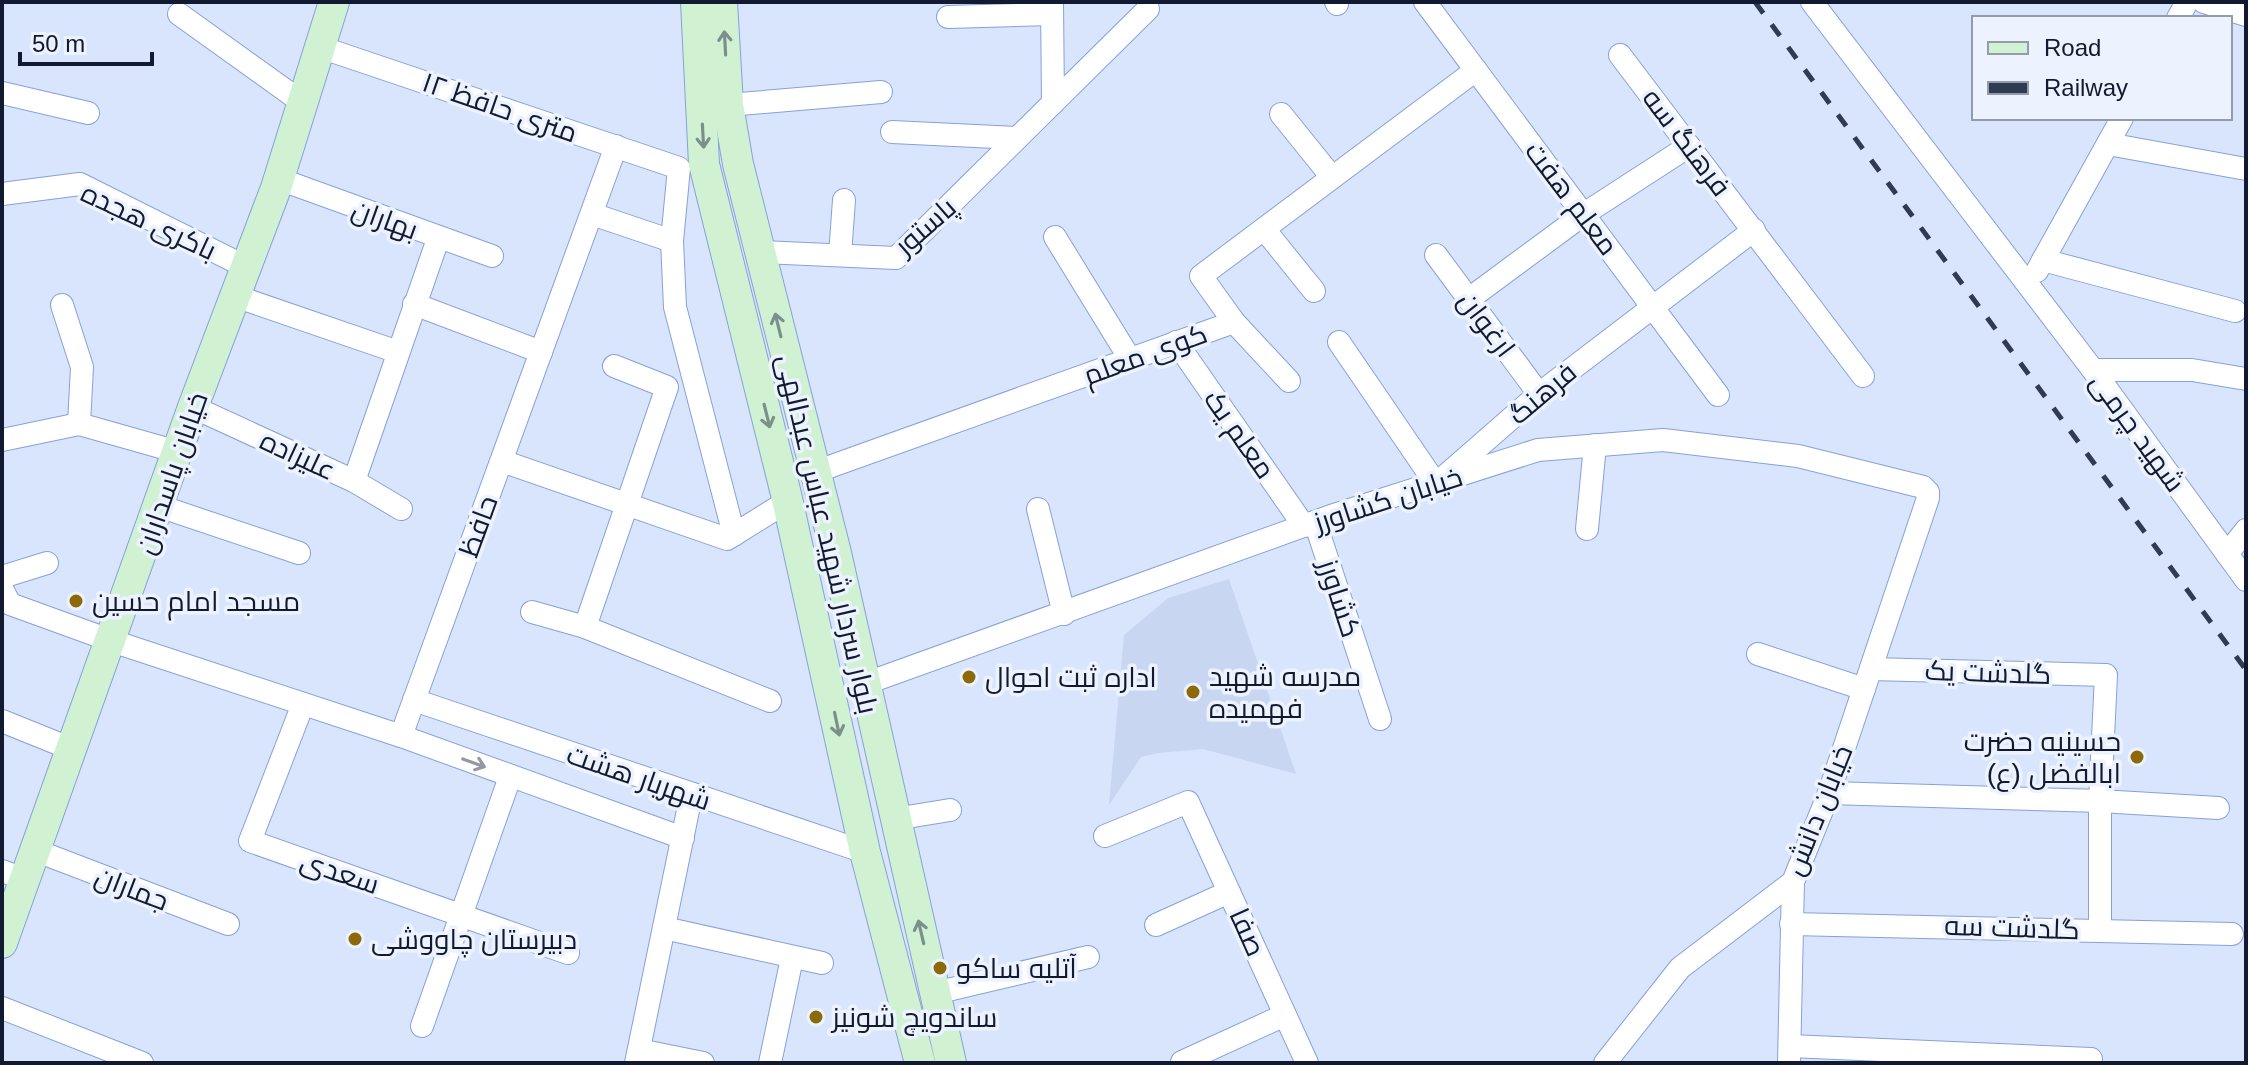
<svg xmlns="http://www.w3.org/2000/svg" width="2248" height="1065" viewBox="0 0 2248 1065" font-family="Arial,Cairo,sans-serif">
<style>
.built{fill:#c9d6f1}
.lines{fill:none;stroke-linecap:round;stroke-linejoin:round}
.street-casing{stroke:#86a1d9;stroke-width:24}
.secondary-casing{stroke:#86a1d9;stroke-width:32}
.street{stroke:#fff;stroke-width:22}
.secondary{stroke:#d1f1d3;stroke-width:30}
.rail{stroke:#303a50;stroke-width:5;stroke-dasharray:14 14;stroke-linecap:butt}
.oneway{stroke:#7b908a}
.oneway2{stroke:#9498a2}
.poi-dot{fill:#8c6909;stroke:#ecf2fe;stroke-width:3}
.labels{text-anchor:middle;stroke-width:7;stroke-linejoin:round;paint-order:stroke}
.street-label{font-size:28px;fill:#111a30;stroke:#ecf2fe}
.poi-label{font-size:28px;fill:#111a30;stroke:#ecf2fe;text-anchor:start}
</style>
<rect width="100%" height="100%" fill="#d9e5fd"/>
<path class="built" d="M1229,579L1296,774L1203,749L1158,753L1141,757L1109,805L1124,635L1168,598Z"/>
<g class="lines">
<g class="street-casing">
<g id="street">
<path d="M1052,2L1053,103"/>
<path d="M1336,2L1337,4"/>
<path d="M1425,2L1718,395"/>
<path d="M1812,2L2093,370L2246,580"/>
<path d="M2204,2L2246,15"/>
<path d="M179,14L303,103"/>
<path d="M948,17L1052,14"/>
<path d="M2178,18L2187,2"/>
<path d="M320,47L679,168L672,241L675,307L734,535"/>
<path d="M1620,55L1863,376"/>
<path d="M2,93L88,113"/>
<path d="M728,105L881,92"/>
<path d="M1281,114L1331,176"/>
<path d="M892,132L1017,138"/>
<path d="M2108,144L2246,169"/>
<path d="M279,179L492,256"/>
<path d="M2,194L80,184L246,267"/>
<path d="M592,214L672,241"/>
<path d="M1264,229L1314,291"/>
<path d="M1055,237L1130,359"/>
<path d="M760,252L896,258L1148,9"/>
<path d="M840,255L844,200"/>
<path d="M1436,255L1539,394"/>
<path d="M2043,260L2235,311"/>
<path d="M2037,271L2122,118"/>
<path d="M235,296L398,352"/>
<path d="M1469,299L1584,214L1689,146"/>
<path d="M414,304L541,352"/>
<path d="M62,305L82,367L79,424"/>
<path d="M1234,322L1289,381"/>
<path d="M1176,342L1304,526"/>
<path d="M1339,342L1436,484L1539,394L1754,230"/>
<path d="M2093,370H2192L2246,379"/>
<path d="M193,407L354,481L401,509"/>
<path d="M2,440L79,424L178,452"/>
<path d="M502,461L727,539L788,501"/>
<path d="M815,472L1234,322L1201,276L1476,70"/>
<path d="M354,481L438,239"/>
<path d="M159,506L299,553"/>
<path d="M1038,509L1064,614"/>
<path d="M1315,522L1380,719"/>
<path d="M1587,529L1595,445"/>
<path d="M2227,554L2246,530"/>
<path d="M2,577L47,563"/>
<path d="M2,589L10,604L112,641L401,736L683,838"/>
<path d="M532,612L585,627L770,701"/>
<path d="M585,627L667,387L614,366"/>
<path d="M1758,654L1864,689"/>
<path d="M1871,669L2106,675L2100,801V930"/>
<path d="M864,684L1331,516L1538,450L1663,440L1798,456L1923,487L1928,492V498L1829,793L1793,882L1680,968L1605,1063"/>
<path d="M414,700L865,852"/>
<path d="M303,704L250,841L568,953"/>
<path d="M2,721L74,750"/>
<path d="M401,736L616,146"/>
<path d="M1829,793L2100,801L2218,808"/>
<path d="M895,819L950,810"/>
<path d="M1105,836L1188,802L1307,1063"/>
<path d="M37,851L228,924"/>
<path d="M2,871L24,879"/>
<path d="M1791,924L2232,934"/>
<path d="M1156,925L1229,892"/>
<path d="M664,928L822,963"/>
<path d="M935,993L1088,957"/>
<path d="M2,1008L142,1063"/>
<path d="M422,1026L510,777"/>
<path d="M1790,1046L2091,1059"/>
<path d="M639,1050L703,1063"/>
<path d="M1182,1062L1285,1015"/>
<path d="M636,1063L691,796"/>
<path d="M770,1063L792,958"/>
<path d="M1789,1063L1793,882"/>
</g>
</g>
<g class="secondary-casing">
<g id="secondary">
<path d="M696,2L704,164L786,494L865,852L920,1063"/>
<path d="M722,2L728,105L738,164L836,553L951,1063"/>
<path d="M2,943L193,407L276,188L334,2"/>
</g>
</g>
<use href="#street" class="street"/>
<use href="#secondary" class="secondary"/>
<path class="rail" d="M1755,2L2246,670"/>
</g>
<defs><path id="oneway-shaft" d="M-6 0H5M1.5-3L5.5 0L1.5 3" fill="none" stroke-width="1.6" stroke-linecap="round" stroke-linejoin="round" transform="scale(2)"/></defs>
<g class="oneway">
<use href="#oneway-shaft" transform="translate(725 43) rotate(-93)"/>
<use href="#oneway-shaft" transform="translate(703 136) rotate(87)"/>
<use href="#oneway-shaft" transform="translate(778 325) rotate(-104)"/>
<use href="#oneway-shaft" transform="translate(767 416) rotate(76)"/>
<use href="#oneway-shaft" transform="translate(837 724) rotate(78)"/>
<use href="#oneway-shaft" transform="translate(921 932) rotate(-103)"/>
</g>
<use class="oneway2" href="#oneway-shaft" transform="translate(474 763) rotate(20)"/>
<g class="poi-dot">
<circle cx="76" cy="601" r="8"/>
<circle cx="969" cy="677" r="8"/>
<circle cx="1193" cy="692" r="8"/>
<circle cx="2137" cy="757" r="8"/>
<circle cx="355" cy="939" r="8"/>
<circle cx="940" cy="968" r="8"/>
<circle cx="816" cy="1017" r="8"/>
</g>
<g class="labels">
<g class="street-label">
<text transform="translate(500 107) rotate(19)" y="10">۱۲ متری حافظ</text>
<text transform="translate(1687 142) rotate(53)" y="10">فرهنگ سه</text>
<text transform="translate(1572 198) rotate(53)" y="10">معلم هفت</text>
<text transform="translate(385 219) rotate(20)" y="10">بهاران</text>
<text transform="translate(149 221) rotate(25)" y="10">باکری هجده</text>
<text transform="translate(925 226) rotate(-41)" y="10">پاستور</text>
<text transform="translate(1487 324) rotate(53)" y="10">ارغوان</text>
<text transform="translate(1145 354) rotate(-20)" y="10">کوی معلم</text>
<text transform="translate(1542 393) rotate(-40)" y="10">فرهنگ</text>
<text transform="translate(2138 432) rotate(54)" y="10">شهید چرمی</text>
<text transform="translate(1240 434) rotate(55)" y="10">معلم یک</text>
<text transform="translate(298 455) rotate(25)" y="10">علیزاده</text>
<text transform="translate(171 473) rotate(-71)" y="10">خیابان پاسداران</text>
<text transform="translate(1388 499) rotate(-18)" y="10">خیابان کشاورز</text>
<text transform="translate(478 526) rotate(-70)" y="10">حافظ</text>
<text transform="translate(828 534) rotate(77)" y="10">بلوار سردار شهید عباس عبدالهی</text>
<text transform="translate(1340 598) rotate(72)" y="10">کشاورز</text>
<text transform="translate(1988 672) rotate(2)" y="10">گلدشت یک</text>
<text transform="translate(639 777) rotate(19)" y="10">شهریار هشت</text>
<text transform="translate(1818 810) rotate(-68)" y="10">خیابان دانش</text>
<text transform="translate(340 872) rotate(19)" y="10">سعدی</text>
<text transform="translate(132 888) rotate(21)" y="10">جماران</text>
<text transform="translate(2012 927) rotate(2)" y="10">گلدشت سه</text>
<text transform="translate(1248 932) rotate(66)" y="10">صفا</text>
</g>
<g class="poi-label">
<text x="92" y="611">مسجد امام حسین</text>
<text x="1209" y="686">مدرسه شهید<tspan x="1209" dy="32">فهمیده</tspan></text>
<text x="985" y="687">اداره ثبت احوال</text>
<text x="2121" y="751" text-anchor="end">حسینیه حضرت<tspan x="2121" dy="32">ابالفضل (ع)</tspan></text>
<text x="371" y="949">دبیرستان چاووشی</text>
<text x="956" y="978">آتلیه ساکو</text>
<text x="832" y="1027">ساندویچ شونیز</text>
</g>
</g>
<rect width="2248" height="1065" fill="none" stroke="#111a30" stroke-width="8"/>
<rect x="1972" y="16" width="260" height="104" fill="#ecf2fe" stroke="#949cac" stroke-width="2"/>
<rect x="1988" y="42" width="40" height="12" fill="#d1f1d3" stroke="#949cac" stroke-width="2"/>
<text x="2044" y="56" font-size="24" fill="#111a30">Road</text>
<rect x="1988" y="82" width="40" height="12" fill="#303a50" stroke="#949cac" stroke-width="2"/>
<text x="2044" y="96" font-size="24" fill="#111a30">Railway</text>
<path d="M20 52v12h132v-12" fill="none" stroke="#111a30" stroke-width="4"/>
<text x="32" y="52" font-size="24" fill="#111a30" stroke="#ecf2fe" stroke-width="6" paint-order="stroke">50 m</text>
</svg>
